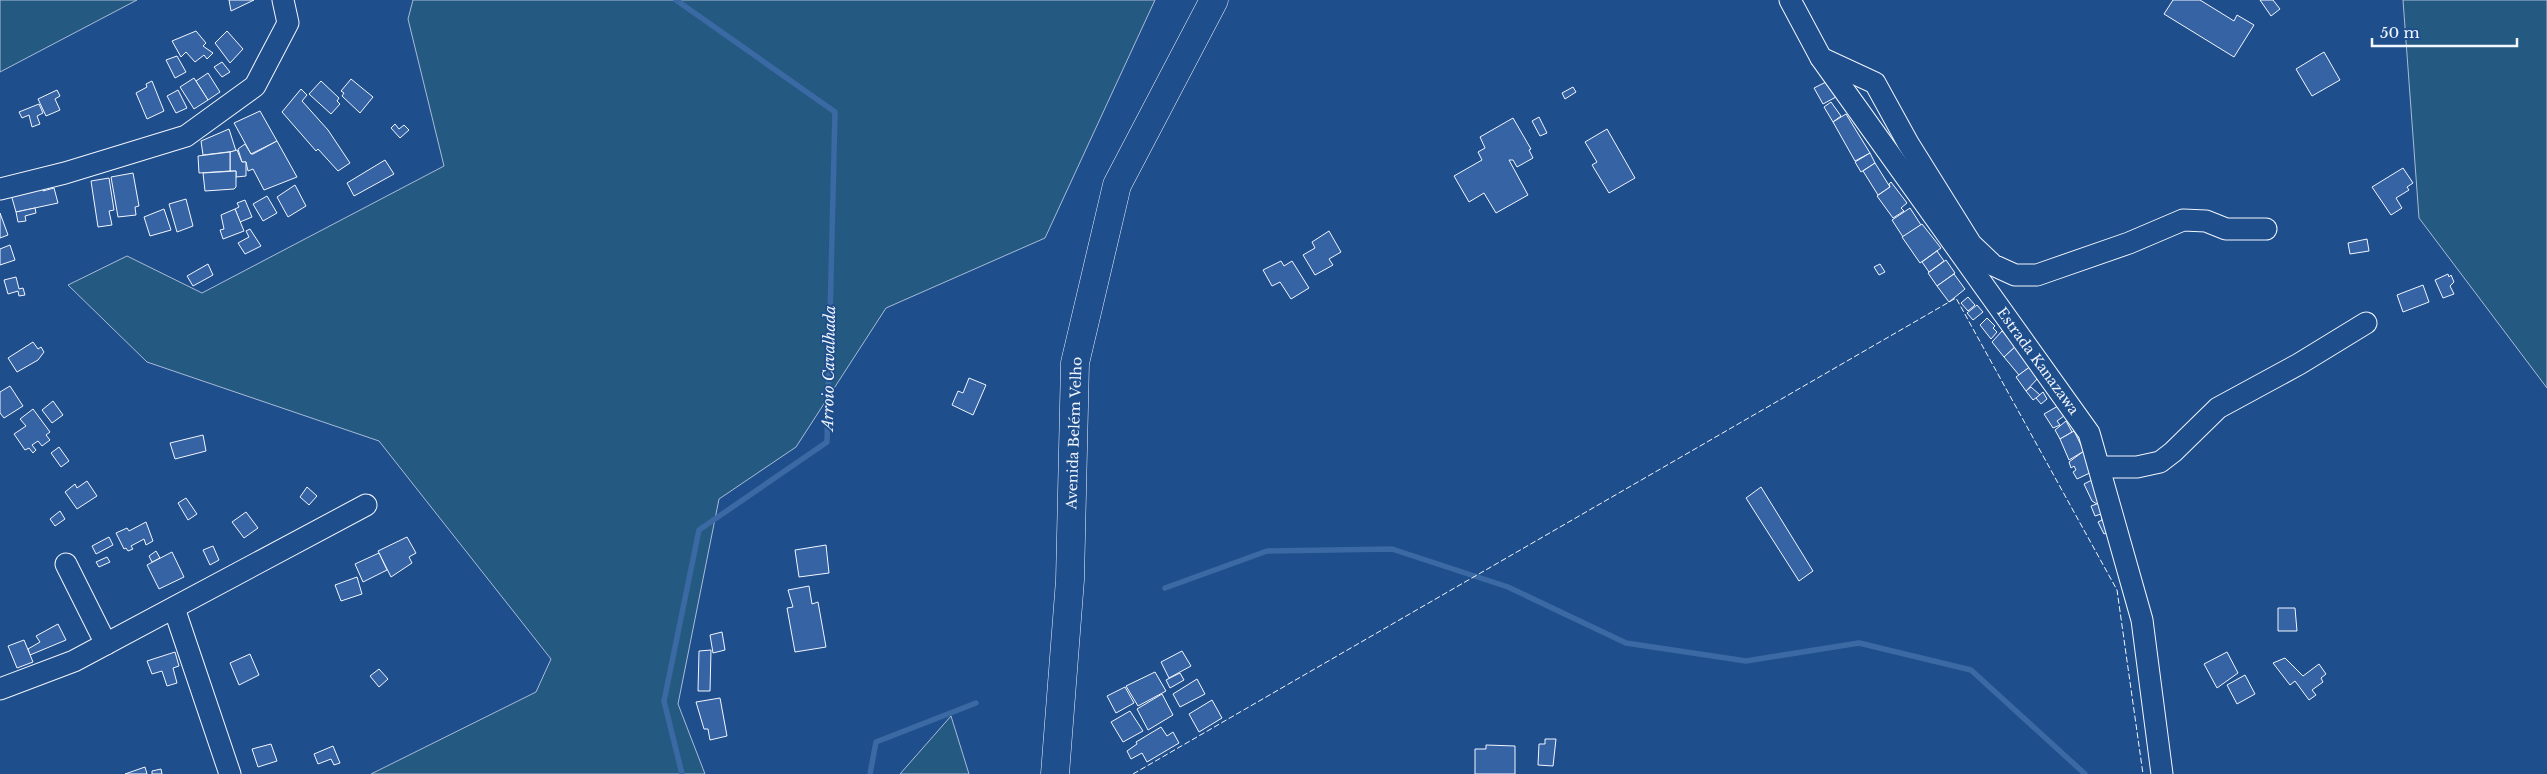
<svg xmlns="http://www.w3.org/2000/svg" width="2547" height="774" viewBox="0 0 2547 774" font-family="'Libre Baskerville',serif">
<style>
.green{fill:#245a82;stroke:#a8bbd7}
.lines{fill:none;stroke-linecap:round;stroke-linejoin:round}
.stream{stroke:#3b69a3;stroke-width:5.5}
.building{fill:#3563a3;stroke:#f2f6ff}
.minor-casing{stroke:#f2f6ff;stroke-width:23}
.major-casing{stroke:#f2f6ff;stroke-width:29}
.minor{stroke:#1f4e8c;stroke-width:21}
.major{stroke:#1f4e8c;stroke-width:28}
.fence{stroke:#f2f6ff;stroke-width:1;stroke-dasharray:6 2.5;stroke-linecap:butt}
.labels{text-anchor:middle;stroke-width:4;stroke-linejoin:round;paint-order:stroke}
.street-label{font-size:14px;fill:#f2f6ff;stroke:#1f4e8c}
.water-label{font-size:15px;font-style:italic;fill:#f2f6ff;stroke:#1f4e8c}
</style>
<rect width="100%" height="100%" fill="#1f4e8c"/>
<g class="green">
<path d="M0,0H137L0,72Z"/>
<path d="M413,0H1155L1045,238L886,308L796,447L719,499L678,704L705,774H371L536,692L551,659L379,441L147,362L68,285L127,256L202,293L444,166L408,19Z"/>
<path d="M2403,0H2547V388L2419,218Z"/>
<path d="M951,716L969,774H900Z"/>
</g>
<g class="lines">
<g class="stream">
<path d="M676,0L835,112L827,442L699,530L664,701L682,774"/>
<path d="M1165,588L1267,551L1392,549L1508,587L1626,643L1746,661L1859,643L1971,670L2085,774"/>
<path d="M870,774L876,742L976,703"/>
</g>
</g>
<g class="building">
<path d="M229,0H254L231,11Z"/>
<path d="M2173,0H2200L2234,21L2237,15L2254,25L2234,57L2164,14Z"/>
<path d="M2260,0H2273L2280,9L2271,16Z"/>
<path d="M196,31L206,43L203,46L213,53L207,59L204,55L195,62L186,52L181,57L172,41Z"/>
<path d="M227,31L243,49L230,63L215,43Z"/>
<path d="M2324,52L2340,80L2312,96L2296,69Z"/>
<path d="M177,56L186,72L175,78L166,60Z"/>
<path d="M222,62L230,72L222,77L214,67Z"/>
<path d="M208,73L220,92L208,100L196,81Z"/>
<path d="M194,78L208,100L194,109L180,87Z"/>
<path d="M351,79L373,97L360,113L342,96L344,93L341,91Z"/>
<path d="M152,81L164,111L147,119L136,93L147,87L146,84Z"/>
<path d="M321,81L339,98L337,101L340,104L331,114L309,94Z"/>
<path d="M1828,81L1836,97L1823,104L1814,88Z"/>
<path d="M1573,87L1576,92L1565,99L1562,93Z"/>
<path d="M301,89L307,95L302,101L328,130L350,163L338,171L318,149L316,151L282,112Z"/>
<path d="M57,90L60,96L55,99L60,110L46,116L38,99Z"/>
<path d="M178,90L187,108L176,113L167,96Z"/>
<path d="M1831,102L1841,116L1833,122L1824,107Z"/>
<path d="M39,104L43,113L37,116L40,124L32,127L29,115L22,118L19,112Z"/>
<path d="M260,111L277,141L251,154L234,123Z"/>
<path d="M1846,114L1870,153L1855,161L1833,122Z"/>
<path d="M1539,117L1547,133L1540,136L1532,121Z"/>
<path d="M1513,118L1531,149L1529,150L1533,158L1517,167L1513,160H1509L1528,195L1496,213L1484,193L1469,202L1454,176L1482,160L1478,152L1485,148L1480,137Z"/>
<path d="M395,124L399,129L404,125L409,130L400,138L391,128Z"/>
<path d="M229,129L236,151L203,155L201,141Z"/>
<path d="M1607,129L1635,178L1609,193L1592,165L1597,162L1585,142Z"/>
<path d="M277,141L297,177L264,190L253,169L248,171L246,162H242L238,149L245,144L251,154H253Z"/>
<path d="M237,150L242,162H246V176L236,177V171H230V152Z"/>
<path d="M230,152V171L199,173L198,156Z"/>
<path d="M1870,153L1875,163L1861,172L1855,162Z"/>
<path d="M385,160L394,174L354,196L347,183Z"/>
<path d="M1875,163L1890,187L1878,195L1863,171Z"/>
<path d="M2403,168L2413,183L2407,187L2409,190L2396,198L2402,208L2391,215L2372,187Z"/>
<path d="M236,171V187L234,189L205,191L203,173Z"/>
<path d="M133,173L139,206L135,207L136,215L118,217L111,177Z"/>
<path d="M109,178L114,210L109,211L112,225L98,227L91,181Z"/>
<path d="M1891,182L1907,203L1901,208L1904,211L1893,218L1877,196L1890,187L1889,184Z"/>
<path d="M42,183L43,191L54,188L58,203L16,212L10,191Z"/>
<path d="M295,185L306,206L288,217L277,197Z"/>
<path d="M267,196L277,213L263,221L253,204Z"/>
<path d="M186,199L193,226L177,232L169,204Z"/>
<path d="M245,200L252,217L240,222L235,209L239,207L237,203Z"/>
<path d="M35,208L36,213L25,216L26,221L18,222L16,212Z"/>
<path d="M1910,208L1921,225L1903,237L1892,220Z"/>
<path d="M164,209L171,230L150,236L144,217Z"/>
<path d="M235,209L244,231L223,239L220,230L224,229L221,215Z"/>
<path d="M0,213L8,235L0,238Z"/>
<path d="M1922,224L1941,248L1920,263L1902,237Z"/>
<path d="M250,229L261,246L245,254L238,243L249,237L246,231Z"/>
<path d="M1329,231L1341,252L1329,259L1333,265L1315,275L1303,255L1315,248L1312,242Z"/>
<path d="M2367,239L2369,251L2350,254L2348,243Z"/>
<path d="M10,245L15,260L0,265V249Z"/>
<path d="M1937,251L1944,261L1929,272L1922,262Z"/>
<path d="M1946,260L1955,273L1937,286L1928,273Z"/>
<path d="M1281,261L1284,266L1292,261L1309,288L1291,299L1280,282L1272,286L1263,270Z"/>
<path d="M208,264L213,275L193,286L187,276Z"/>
<path d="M1880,264L1885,272L1879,275L1874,267Z"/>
<path d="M1954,274L1965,289L1949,302L1937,286Z"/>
<path d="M2448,274L2449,277L2451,275L2454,282L2450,286L2454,294L2443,298L2435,280Z"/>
<path d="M16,277L19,289L23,288L25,295L19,296L18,291L8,294L4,280Z"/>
<path d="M2423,285L2429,302L2403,312L2397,295Z"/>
<path d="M1968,297L1975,305L1968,311L1961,303Z"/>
<path d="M1977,305L1983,312L1973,320L1967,313Z"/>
<path d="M1987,318L1995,326L1993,328L1997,332L1991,339L1980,325Z"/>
<path d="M2002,331L2016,346L2004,357L1992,342Z"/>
<path d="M33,342L38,349L41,347L44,352L38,360L17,372L8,358Z"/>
<path d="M2016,346L2031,366L2019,375L2004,357Z"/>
<path d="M2031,366L2039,377L2026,391L2016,377Z"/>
<path d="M969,378L986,385L973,415L952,405L958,391L963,393Z"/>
<path d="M10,386L23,406L4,418L0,413V392Z"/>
<path d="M2031,387L2040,395L2033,400L2026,391Z"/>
<path d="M2043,392L2047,399L2041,404L2036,398Z"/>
<path d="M53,401L63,415L52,423L42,410Z"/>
<path d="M2058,406L2064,416L2057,421L2060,425L2053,428L2044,414Z"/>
<path d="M33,409L50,432L46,435L50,440L42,446L38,441L32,445L36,450L33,453L29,448L25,450L14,434L26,426L20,419Z"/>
<path d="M2066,421L2072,432L2060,439L2055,430Z"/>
<path d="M2074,431L2084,451L2069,460L2060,439Z"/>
<path d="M203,435L206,451L175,459L170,443Z"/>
<path d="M59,447L69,461L61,467L51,453Z"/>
<path d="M2084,451L2094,471L2077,479L2073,472L2076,470L2074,466L2071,468L2069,462Z"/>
<path d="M2096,478L2106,501L2097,504L2092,501L2084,484Z"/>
<path d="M87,481L97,496L77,509L65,492L75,484L77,488Z"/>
<path d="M307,487L317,496L309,505L300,497Z"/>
<path d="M1761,487L1813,571L1799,581L1746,498Z"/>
<path d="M186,498L197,514L188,520L178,503Z"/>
<path d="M2105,501L2115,529L2104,534L2098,522L2102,520L2101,514L2095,516L2091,506Z"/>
<path d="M60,511L65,519L55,526L50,519Z"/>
<path d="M246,512L258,528L244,538L232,522Z"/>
<path d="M146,522L153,541L146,545L144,539L131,546L133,549L128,551L126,548L124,549L116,533L127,528L129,531Z"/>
<path d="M109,537L113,545L96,554L92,546Z"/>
<path d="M407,537L416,553L409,557L412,563L391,577L378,551Z"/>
<path d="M826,545L829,573L799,577L795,550Z"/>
<path d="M213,546L219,560L210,565L203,550Z"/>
<path d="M156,551L160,558L152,562L149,556Z"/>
<path d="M172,552L184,577L159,589L147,565Z"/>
<path d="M379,553L387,570L363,582L355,564Z"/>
<path d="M107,557L110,562L99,567L96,562Z"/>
<path d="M357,577L362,594L341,601L335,585Z"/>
<path d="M809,586L812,604L818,602L826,647L795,652L787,608L793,607L788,590Z"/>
<path d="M2278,608H2295L2297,631H2278Z"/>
<path d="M58,624L66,640L30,655L28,649L40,642L36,636Z"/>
<path d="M722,632L725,650L713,653L710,635Z"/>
<path d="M24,640L33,662L17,668L8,646Z"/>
<path d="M711,650L710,691H698L699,651Z"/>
<path d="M1182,651L1191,666L1169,678L1161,662Z"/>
<path d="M175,652L179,666L173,668L177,683L167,686L162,671L152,674L147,661Z"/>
<path d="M2227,652L2238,673L2217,688L2204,664Z"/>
<path d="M250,654L259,675L239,685L230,663Z"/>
<path d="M2285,658L2303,676L2319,664L2326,674L2321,678L2323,682L2312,690L2316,695L2309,700L2295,681L2290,685L2273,663Z"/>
<path d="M379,669L388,679L379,687L370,676Z"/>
<path d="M1155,672L1166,691L1138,706L1126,686Z"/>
<path d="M1180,673L1184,680L1170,688L1166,680Z"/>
<path d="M2245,675L2255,694L2237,704L2227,685Z"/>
<path d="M1197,679L1205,694L1180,707L1173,694Z"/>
<path d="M1125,687L1134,703L1116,713L1107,696Z"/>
<path d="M1162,694L1173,715L1148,730L1137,709Z"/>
<path d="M720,698L727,736L710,740L708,729H704L696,702Z"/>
<path d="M1212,700L1222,718L1199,732L1189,714Z"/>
<path d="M1130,711L1143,731L1123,742L1111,722Z"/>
<path d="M1161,727L1167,736L1173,732L1179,743L1147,762L1142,753L1131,759L1127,751L1137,744L1136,742Z"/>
<path d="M1545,739H1556L1553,766L1538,765L1539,744H1545Z"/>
<path d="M271,744L277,761L258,767L252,749Z"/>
<path d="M1486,745L1515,746V774H1475V749H1486Z"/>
<path d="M333,746L340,763L334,765L331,759L318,764L314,754Z"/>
<path d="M145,767L147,774H125Z"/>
<path d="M161,769L162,774H152V771Z"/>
</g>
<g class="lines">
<g class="minor-casing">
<g id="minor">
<path d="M1790,0L1821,58L2089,433L2142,620L2162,774"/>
<path d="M1821,58L1875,83L1908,143L1971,244L1993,265L2015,275H2037L2129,243L2183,220L2206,221L2226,229H2266"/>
<path d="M0,189L65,173L186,136L255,86L288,23L283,0"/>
<path d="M2101,467H2137L2160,462L2173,452L2218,408L2299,364L2366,323"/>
<path d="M66,564L106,644"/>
<path d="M174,608L230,774"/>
<path d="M0,689L74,661L366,505"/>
</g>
</g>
<g class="major-casing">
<path id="major" d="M1055,774L1070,580L1075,363L1117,185L1214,0"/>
</g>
<use href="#minor" class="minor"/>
<use href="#major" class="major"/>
<path class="fence" d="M1133,774L1956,298L2117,590L2143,774"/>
</g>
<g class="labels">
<g class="street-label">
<text transform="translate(2038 361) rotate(54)" y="5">Estrada Kanazawa</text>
<text transform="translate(1074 433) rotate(-88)" y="5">Avenida Belém Velho</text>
</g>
<g class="water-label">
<text transform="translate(829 368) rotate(-89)" y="5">Arroio Cavalhada</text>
</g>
</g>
<path d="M2372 38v8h145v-8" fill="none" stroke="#f2f6ff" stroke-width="2.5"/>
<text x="2380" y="38" font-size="15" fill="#f2f6ff" stroke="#1f4e8c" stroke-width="4" paint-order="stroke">50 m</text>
</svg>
